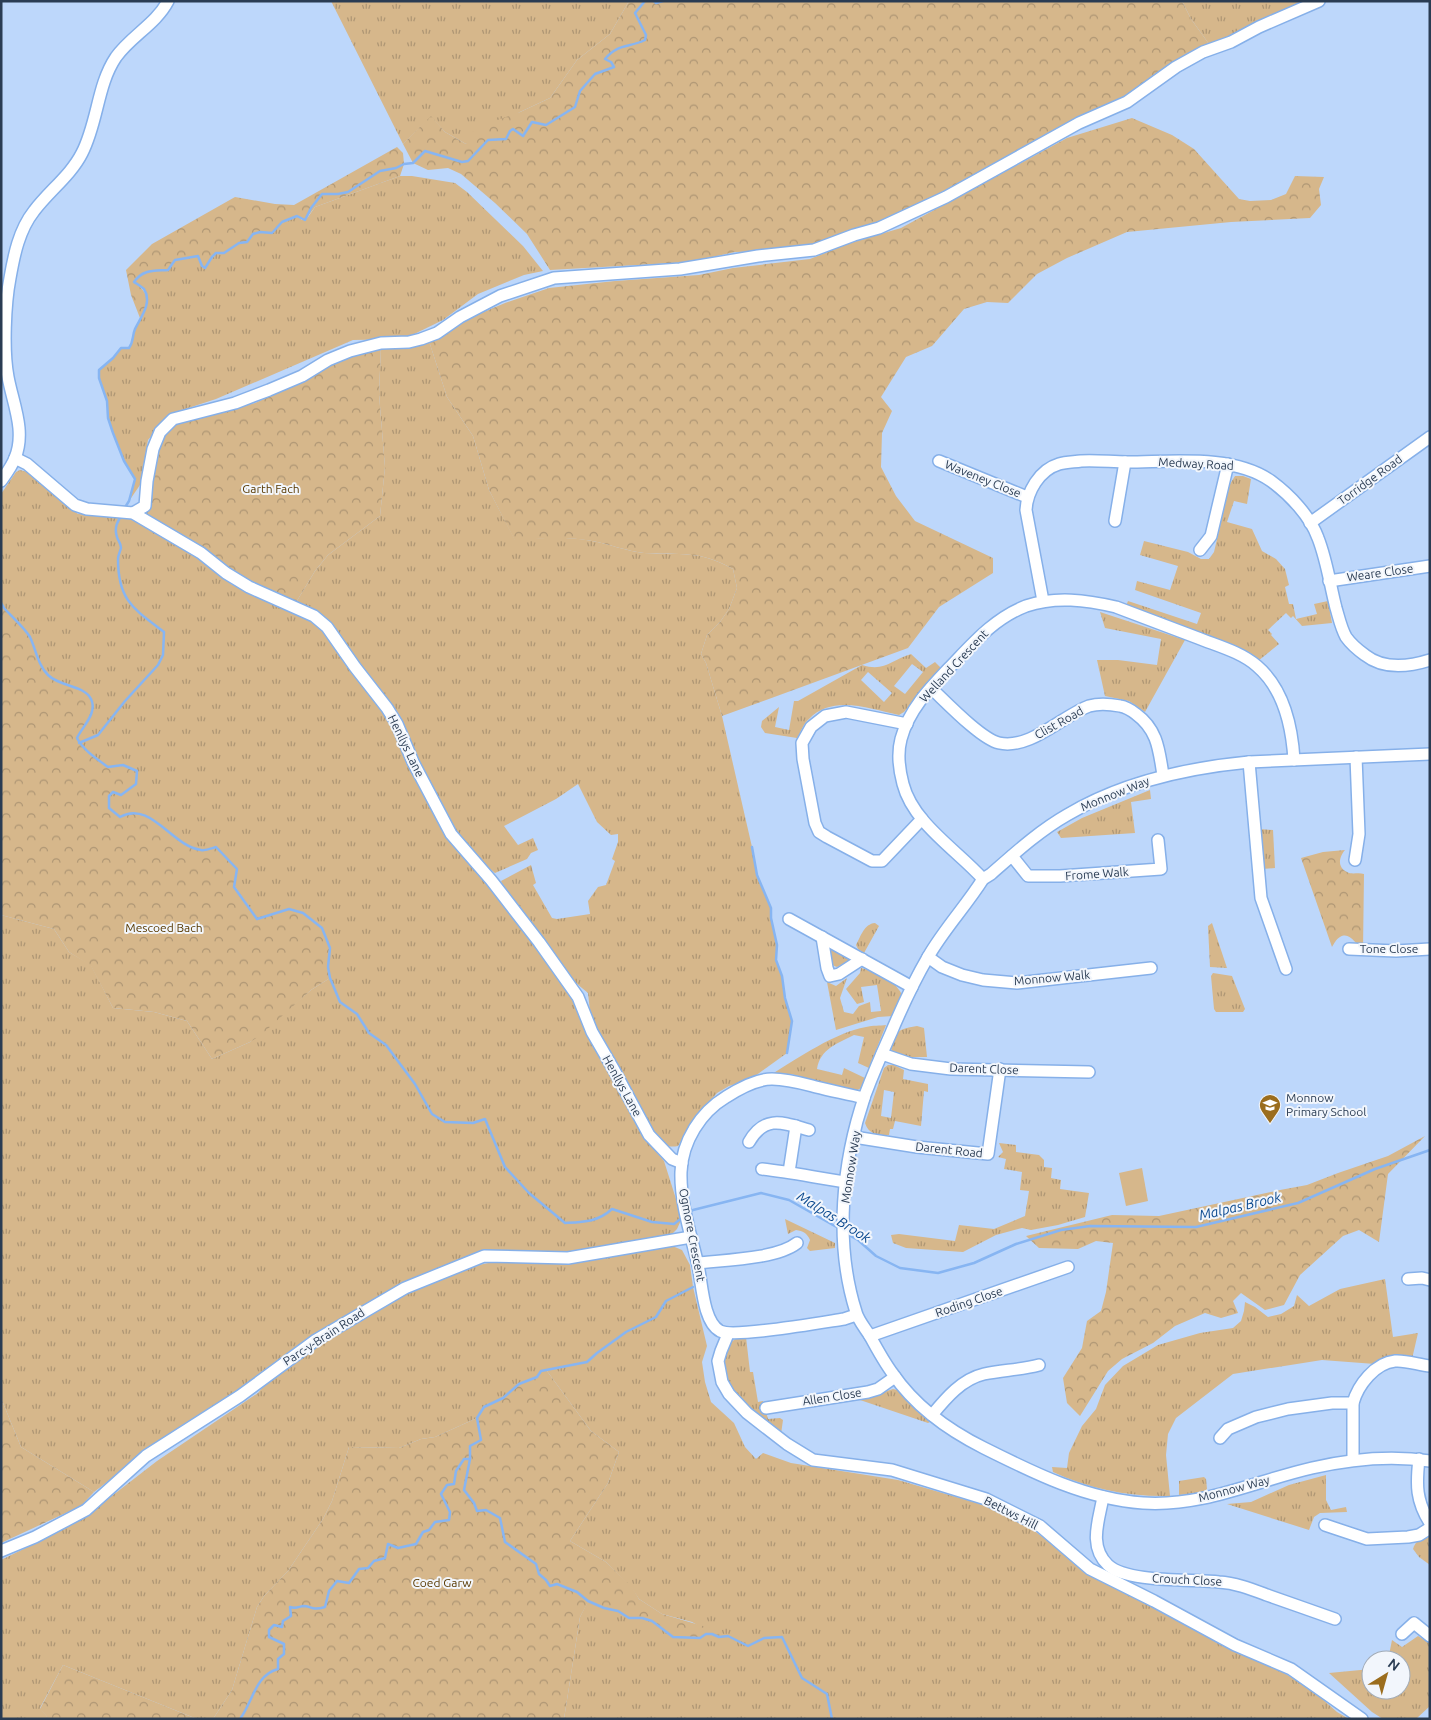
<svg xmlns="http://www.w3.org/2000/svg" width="1431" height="1720" viewBox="0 0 1431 1720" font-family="Ubuntu,sans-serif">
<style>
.grass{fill:url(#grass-tufts);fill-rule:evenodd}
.forest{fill:url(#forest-crowns)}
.pitch{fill:#d6b78b}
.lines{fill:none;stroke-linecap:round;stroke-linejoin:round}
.stream{stroke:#87b5f2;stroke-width:2.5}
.minor-casing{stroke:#86b0e9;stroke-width:14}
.minor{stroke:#fff;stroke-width:11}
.labels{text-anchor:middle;stroke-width:4;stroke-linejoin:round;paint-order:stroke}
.street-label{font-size:12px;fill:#2a3c53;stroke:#f2f6fc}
.park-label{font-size:12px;fill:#583900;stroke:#f2f6fc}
.poi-label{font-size:12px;fill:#2a3c53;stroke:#f2f6fc;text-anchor:start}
.water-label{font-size:14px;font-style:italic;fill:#0b498f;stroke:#f2f6fc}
</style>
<defs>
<pattern id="grass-tufts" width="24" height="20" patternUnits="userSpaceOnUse" patternTransform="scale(1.25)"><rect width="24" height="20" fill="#d6b78b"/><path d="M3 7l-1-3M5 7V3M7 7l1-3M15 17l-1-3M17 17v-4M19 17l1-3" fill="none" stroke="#ae9674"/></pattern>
<pattern id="forest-crowns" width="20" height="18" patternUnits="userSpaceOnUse" patternTransform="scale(1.25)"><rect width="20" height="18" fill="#d6b78b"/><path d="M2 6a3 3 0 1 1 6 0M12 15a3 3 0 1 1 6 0" fill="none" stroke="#ae9674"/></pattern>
</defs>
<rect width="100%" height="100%" fill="#bdd7fb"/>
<g class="grass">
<path d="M331,1H629L610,34L577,60L550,98L520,112L466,144L445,132L431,117L403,144Z"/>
<path d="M1182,1H1309L1217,43L1209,44L1191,19Z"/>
<path d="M400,176H412L455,183L467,192L523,246L543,271L524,275L478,294L443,320L404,339L353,340L216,399L170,414L148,440L140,485L129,501L135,479L124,461L113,433L108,418L107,401L99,378V370L113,358L121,348H129C134,341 132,336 135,329C140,318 153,302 144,289C142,287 137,284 134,282C143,269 154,271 167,270L175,260L198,256L202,266L209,263L216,253H224L239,243L247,242L253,234L260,232L272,233C279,224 286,220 297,216L302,220L308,217L315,207Z"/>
<path d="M429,341L447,397L473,436L489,490L515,540C539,538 567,536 592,541C609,544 626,551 644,553C679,555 700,550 733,569L737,588L729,609L720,622L707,635L701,654L706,663L722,716L752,847L757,875L771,908V918L777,945L776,960L782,976L785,998L792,1021L787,1053L751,1079L729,1086L717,1093L694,1119L678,1146C668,1148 664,1145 657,1139L591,1020L588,993L571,979L504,888L501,881L531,865L536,883L533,885L552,918L557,919L590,914L588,901L598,887L606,885L615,861L612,859L618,842V834L611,835L597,822L578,784L556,799L504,826L518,845L533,838L538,850L531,853L527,859L495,873L473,855L454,833L332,624L315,611L295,604L315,571L328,555L380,516L385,467L379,394L381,346Z"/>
<path d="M20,470L31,473L62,502L78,514L122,515L161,535L212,566L231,584L305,617L318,625L330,636L390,719L415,780L448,838L489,884L569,990L644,1137L664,1161L682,1218L677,1229L670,1236L582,1253L480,1254L420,1278L179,1427L94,1492L21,1447L1,1398V915L54,929L69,952L91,965L113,1008L154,1012L187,1021L212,1059L250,1042L311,990L330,978L328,967L330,948L288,909L257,919L234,885L202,851L181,844L166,830L144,815L120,817L109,808V796L113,792L123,765L108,767C97,759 83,750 77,738L86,724L76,688L57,682L42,668L29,636L4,608L1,603V494L16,472Z"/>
<path d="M1235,476H1243L1251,479L1247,504L1234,501L1227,522L1252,529L1262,551L1276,559L1285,569L1289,585L1285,587L1289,604H1293L1296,619L1317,614L1314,604L1328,601L1332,623L1302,626L1293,616L1291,618L1286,613L1268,630L1272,634L1271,635L1279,644L1258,661L1126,606L1128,601L1197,624L1201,613L1135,590L1137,581L1170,590L1178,566L1140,555L1144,541L1188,552L1201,559H1209L1214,552L1230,484Z"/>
<path d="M1100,612L1185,640L1145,712L1129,701L1105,696L1097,660H1118L1157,665L1161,639L1105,628Z"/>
<path d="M911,654L926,668L935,662L940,667V670L904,712L899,715C870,709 833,694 809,719C803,724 801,732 797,738L765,733L761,727L762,721L779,707L775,727L789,730L794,701H798L862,665C885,672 891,660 911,654ZM912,664L923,672L905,694L894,686ZM868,672L892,693L884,702L861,680Z"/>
<path d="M1150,790L1151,799L1131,802L1135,833L1061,838L1057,832L1082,818Z"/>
<path d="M1259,829L1273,830L1275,868L1262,869Z"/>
<path d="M875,923L879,926L864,953L858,949L856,945C861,936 864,924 875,923Z"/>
<path d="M1212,923L1227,968L1210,967L1208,926Z"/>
<path d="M832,949L849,958L850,960L837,967L832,965L829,952Z"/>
<path d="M861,968C877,971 897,981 903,997L893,1016L878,1017L836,1030L827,982L836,986L847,978L840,998L844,1012L853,1014L859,1006L870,1002L871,1012L881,1011L877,985L861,987L864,1002L857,1004L846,989L860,973Z"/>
<path d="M1213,973L1232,976L1245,1009L1243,1012H1216L1214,1009L1211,976Z"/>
<path d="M886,1025L869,1068L858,1063L864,1037L854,1035C838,1043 820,1049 817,1069L842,1075L844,1068L865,1078L861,1088L856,1091L791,1074H772C800,1057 834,1033 866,1027C873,1025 880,1026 886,1025Z"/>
<path d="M917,1026L924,1028L927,1057H903L892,1052C887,1033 902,1028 917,1026Z"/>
<path d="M888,1065H894L904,1070L903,1079L928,1084V1092L924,1091L921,1126L895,1121L893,1129H890L889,1135C878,1135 869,1135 865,1123L884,1068ZM884,1090L894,1092L891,1118L881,1116Z"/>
<path d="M999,1143L1016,1145V1152L1039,1155L1044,1160V1167L1052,1168L1051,1178L1061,1180L1060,1189L1089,1193L1085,1217L1058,1225L1031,1230L1022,1228L996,1235L963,1252L906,1248L893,1243L891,1235L899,1234L955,1241L959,1225L994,1229L1025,1216L1029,1191L1020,1190L1022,1172L1004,1169L1006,1159L998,1157L1003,1152Z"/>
<path d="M785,1219L835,1243V1248L810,1251L807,1248L810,1240C807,1233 803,1231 796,1230L788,1234Z"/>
<path d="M670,1245L682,1250L690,1265L693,1287L707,1346L702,1362L705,1382L711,1402L734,1423L745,1447L756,1459L763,1453L791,1463L898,1480L987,1506L1025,1524L1044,1538L1085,1573L1117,1586L1238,1653L1270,1665L1310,1688L1337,1712L1349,1719H564L580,1617L588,1601L604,1608L618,1611L629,1618H642L652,1621L673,1637L700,1638L706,1634H712L718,1637L692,1622L662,1614L639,1599L631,1587L606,1562L570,1541L608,1483L619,1452L591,1431L547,1371L537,1377L519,1384L503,1398L484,1407L477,1418L435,1437L421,1439L399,1448L349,1447L332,1501L323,1519L288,1571L264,1596L257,1607L232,1690L213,1719H197L63,1665L40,1708L49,1719H1V1560L52,1535L86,1516L157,1461L258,1393L271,1377L325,1341L387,1302L428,1283L469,1267L493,1262H563L599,1258Z"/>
<path d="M1385,1279L1393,1337L1418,1333L1412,1359L1375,1364L1322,1360L1233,1374L1176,1418L1168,1434L1166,1455L1170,1496C1129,1497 1090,1489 1053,1472L1052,1467L1067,1468L1069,1453L1082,1426L1096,1409L1105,1385L1123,1366L1158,1345L1200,1333L1233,1328L1241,1321L1244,1311L1245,1302L1255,1307L1268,1317L1281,1314L1294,1306L1297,1295L1309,1306L1340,1289Z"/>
<path d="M739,1337H746L750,1372H753L758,1402L763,1401L768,1419L780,1418L783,1420L781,1434C765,1421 729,1397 724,1377C723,1372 723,1366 723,1361C722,1350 729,1342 739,1337Z"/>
<path d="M893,1389L897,1390L930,1422L928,1423L860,1400Z"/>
<path d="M1326,1475V1500L1331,1510L1346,1507L1347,1512L1320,1513L1314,1517L1309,1530L1227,1504L1251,1502L1289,1485Z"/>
<path d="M1204,1477L1206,1479L1207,1489L1204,1492L1179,1495V1481Z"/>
<path d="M1430,1535V1565L1419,1557L1413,1549C1415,1541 1422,1537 1430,1535Z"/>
<path d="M1418,1636L1430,1643V1706L1416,1719H1383L1372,1712L1329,1673L1371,1669V1690H1401V1660H1388L1392,1640L1402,1647Z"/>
</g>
<g class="forest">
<path d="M629,1H1182L1191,19L1209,44L1127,99L1068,123L944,191L889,219L811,246L775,251L735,252L690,262L550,270L527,234L495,203L461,174L448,168L428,170L413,163L403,144L431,116L445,132L466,144L475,128L520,112L550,98L577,60L610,34Z"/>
<path d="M1132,118L1172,135L1194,149L1239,199L1250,201L1271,200L1286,194L1295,176L1324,177L1319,189L1321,205L1310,218L1231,222L1127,232L1067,258L1037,274L1008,303L987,302L964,309L932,346L906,357L881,397L892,411L882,433L881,467L896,496L915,521L993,558V573L939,607L908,648L722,716L706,663L701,654L707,635L720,622L729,609L737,588L733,569C700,550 679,555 644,553C626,551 609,544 592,541C567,536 539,538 515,541L489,490L473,436L447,397L429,341L472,317L505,303L549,288L615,281L699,275L733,268L810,259L850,243L901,228L1067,138Z"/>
<path d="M397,147L403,153L404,164L400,176L315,207L305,220L297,216C286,220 279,224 272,233L260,232L253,234L247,242L239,243L224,253H216L205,268L202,266L198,257L176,260L168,270C154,271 143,269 135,282C149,295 151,301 140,318L131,295L126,270L152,244L235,197L275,204L294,205Z"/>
<path d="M381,346L379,394L385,467L380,516L328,555L315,571L295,604L255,588L202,547L167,531L143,515L150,507L151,480L157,453L165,434L177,422L255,403L299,383L342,358Z"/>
<path d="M1,603L4,608C12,617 24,627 30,637C36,650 37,665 48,675C60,687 84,685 91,699C98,713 82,727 77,738L79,743L108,767L123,765L137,771L136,784L121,795L113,792L109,796V808L120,817C151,801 171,846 201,850C206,851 212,848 216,847L237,869L234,885L257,919C265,916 282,908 290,909C309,912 326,929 329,947C331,955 328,968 330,978L311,990L261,1035L250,1042L212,1059L187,1021L154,1012L113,1008L91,966L69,952L54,929L1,915Z"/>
<path d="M1345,850C1339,857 1337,867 1347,872C1352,875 1358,872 1364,874L1363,950C1356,945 1350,931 1340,937C1336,939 1334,944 1332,947L1301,858L1323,852Z"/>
<path d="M1425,1136L1388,1174L1379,1242L1359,1230L1343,1236L1300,1275L1284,1305L1265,1310L1241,1293L1233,1301L1238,1313L1221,1318L1205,1313L1175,1326L1153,1343L1122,1359L1108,1371L1080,1416L1067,1403L1063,1378L1082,1348L1087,1321L1101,1311L1106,1292L1113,1243L1096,1241L1078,1249L1039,1248L1026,1236L1112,1215L1159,1216L1280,1190L1307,1185L1338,1173L1388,1156Z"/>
<path d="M541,1371H547L591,1431L619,1452L608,1483L570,1541L606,1562L632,1587L639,1599L662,1614L720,1631L719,1637L712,1634H706L700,1638L673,1637L652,1621L642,1618H629L618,1611L604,1608L588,1602L580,1617L564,1719H213L232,1690L257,1607L264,1596L288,1571L323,1519L332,1501L349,1447L399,1448L421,1439L435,1437L477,1418L484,1407L503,1398L519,1384L537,1377Z"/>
<path d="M1,1398L21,1447L94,1492L81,1506L1,1543Z"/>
<path d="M63,1665L197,1719H49L40,1709Z"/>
</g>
<path class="pitch" d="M1142,1168L1148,1201L1126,1206L1119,1173Z"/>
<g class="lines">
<g class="stream">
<path d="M654,1L656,3L663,1"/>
<path d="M124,509L129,501L135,479L124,461L113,433L108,418L107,401L99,378V370L113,358L121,348H129C134,341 132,336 135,329C140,318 153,303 144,289C142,287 137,284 134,282C143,269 154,271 168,270L175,260L198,256L202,266L205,268L212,257L216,253H224L239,243L247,242L253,234L260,232L272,233L282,222L297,216L305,220L311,208L322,194H338L348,192L380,171L396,168L404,164L413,163L425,151L462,162L468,161L488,140L506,139L510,131L513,129L523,136L532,122L546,125L575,107L580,91L595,74L614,67L611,62L605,59C618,43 629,48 645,40L646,35L635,13L645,1"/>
<path d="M1,603L4,608C12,617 24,627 30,637C36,650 38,665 48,675C60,687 84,685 91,699C98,713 82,727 77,738C83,750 97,759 108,767L123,765L137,771L136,784L121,795L113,792L109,796V808L120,817C151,800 171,846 201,850C206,851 212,848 216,847L237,869L234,887L257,919L289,909L303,913L322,928L330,948L328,967L330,978L340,1002L357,1014L369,1033L386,1045L415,1084L432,1114L445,1122L473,1123L485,1119L505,1167L529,1193L565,1223C583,1222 598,1222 612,1209L652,1222L674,1224L683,1217"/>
<path d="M79,743L98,735L125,701L158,665L163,655L164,632C134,609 118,601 118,559C118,555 120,552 121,548C121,543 118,541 117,537C114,528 117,522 122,515"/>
<path d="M752,847L757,875L771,908V918L777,945L776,960L782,976L785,998L792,1021L787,1053"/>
<path d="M690,1212L693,1210L761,1193L789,1200L840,1229"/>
<path d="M847,1234L858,1240L876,1256L900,1268L938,1273L974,1263L1016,1244L1061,1230L1090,1226L1196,1227L1298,1203L1375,1169L1430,1150"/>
<path d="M470,1459L464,1490L474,1503L477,1511L486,1510L500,1518L505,1542L536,1564L539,1574L546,1580L550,1586L557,1584L577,1592L588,1601L604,1608L618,1611L629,1618H642L652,1621L673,1637L700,1638L706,1634H712L719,1637L728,1636L748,1646L764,1638L782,1637L802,1678L827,1694L832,1719"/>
<path d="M240,1719C253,1702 255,1675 278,1669V1659L284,1654V1644L269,1637V1630L274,1625L282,1627L283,1621L291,1616L290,1607C296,1609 298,1607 303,1606C312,1606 311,1611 325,1607L329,1591L337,1581L349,1583L359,1569L368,1568L374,1561L385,1558L388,1544L398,1548L416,1544L423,1532L429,1530L435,1522L449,1520L450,1512L441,1494L447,1485L454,1484L456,1471L464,1459H470V1446L481,1440L477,1418L484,1407L503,1398L519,1384L537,1377L541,1371L587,1362L597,1353L626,1332L656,1317L666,1301L693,1287"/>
</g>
<g class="minor-casing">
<g id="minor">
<path d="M15,458L27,464L75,505L87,509L133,513L201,553L226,573L249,587L314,616L327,627L355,667L387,708L397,724L413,762L451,834L491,880L539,942L578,997L592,1032L614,1070L649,1135L672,1159L682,1163"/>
<path d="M939,461L1027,497"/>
<path d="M1,481C6,474 12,466 15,458C26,431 13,404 8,377C3,351 5,304 10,278C14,255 19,230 34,211C49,191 71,175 82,153C98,122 97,85 116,57C131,36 156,24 168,1"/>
<path d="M133,513L145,506L147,481L153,449L160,432L173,419L235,403L269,390L302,376L328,360L350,351L381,343L409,342L421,339L437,333L460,317L500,296L554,278L680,269L758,256L814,250L854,235L879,228L946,197L1079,123L1127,102L1176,67L1203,52L1231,42L1259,27L1319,1"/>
<path d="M1115,521L1125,462"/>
<path d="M1310,523L1430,437"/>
<path d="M1200,550L1211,536L1228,464"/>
<path d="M1329,581L1430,566"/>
<path d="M1043,601L1026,510C1027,492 1039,470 1059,464C1066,462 1074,462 1081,461C1096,460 1112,462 1127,462C1171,462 1233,454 1271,481C1290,495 1310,516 1318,538C1327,561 1330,585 1336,608C1339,618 1341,628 1346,637C1351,644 1358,650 1365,655C1384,670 1408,667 1430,660"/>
<path d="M931,688C946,702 981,739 999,743C1030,750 1062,716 1089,706C1099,703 1110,704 1120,706C1127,707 1131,710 1136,714C1158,730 1159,751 1163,775"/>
<path d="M907,724L846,712L825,716L811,727L802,743L803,759L815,823L819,832L827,837L872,861H882L922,819"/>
<path d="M1430,754L1249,762C1186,768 1122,782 1067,815C1039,831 1015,853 991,874L983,879C966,906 944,929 928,957C914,981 902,1007 891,1033C882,1053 873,1074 865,1095C842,1162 834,1243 856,1312C858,1320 865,1328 870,1336C877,1349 884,1362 893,1374C915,1406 950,1431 984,1448C1034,1473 1086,1499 1143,1503C1204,1507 1255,1481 1312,1468C1351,1459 1390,1455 1430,1461"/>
<path d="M1249,762L1261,898L1286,969"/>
<path d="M1012,856L1028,876H1060L1161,869L1158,840"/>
<path d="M1355,860L1359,834L1356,757"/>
<path d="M983,879C957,850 913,823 903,784C899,769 897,754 901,739C909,709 931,687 952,665C974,642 995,618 1026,606C1056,596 1086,600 1116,607C1143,617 1171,628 1198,638C1218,646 1241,652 1257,666C1284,689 1292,726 1294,760"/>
<path d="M789,919L912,987"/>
<path d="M822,937L827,968L830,976L839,974L862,959"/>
<path d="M1349,949L1396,951L1430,949"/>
<path d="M928,957L942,967L962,975L983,980L1017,983L1151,968"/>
<path d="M882,1054L911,1064L951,1069L1089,1072"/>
<path d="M854,1137L917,1147L988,1154L1000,1069"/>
<path d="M749,1142C765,1114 784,1123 809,1130"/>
<path d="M762,1169C790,1172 818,1178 846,1182"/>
<path d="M789,1172L796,1126"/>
<path d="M698,1263C724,1260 777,1259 797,1243"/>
<path d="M1408,1279L1422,1278L1430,1280"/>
<path d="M856,1315L844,1319C824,1322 734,1338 720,1331C703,1322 702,1283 698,1265C691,1235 680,1202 681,1172C682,1141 701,1112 726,1097C740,1088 756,1079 772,1079C788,1079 801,1083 816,1087C832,1091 848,1094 864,1098"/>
<path d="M728,1334L721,1351L718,1361L722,1382L729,1394L747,1413L787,1444L813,1460L892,1470L986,1499L1040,1526L1090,1569L1154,1601L1235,1645L1291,1669L1362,1719"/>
<path d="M870,1336L1068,1267"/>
<path d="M766,1408L868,1392L878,1389L895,1377"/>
<path d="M932,1415C946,1398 962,1379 984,1374C1002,1370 1021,1370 1039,1365"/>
<path d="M1220,1438L1228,1429L1256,1417L1288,1409L1332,1403H1353"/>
<path d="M1419,1459C1416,1485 1416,1501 1430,1523"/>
<path d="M1353,1460V1403C1358,1385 1375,1363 1395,1361C1406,1360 1419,1365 1430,1366"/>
<path d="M1103,1497C1099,1520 1088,1546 1108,1565C1127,1583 1192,1579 1219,1582C1236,1583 1251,1589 1267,1595C1290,1603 1312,1611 1335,1619"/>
<path d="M1325,1525L1367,1539L1408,1537L1419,1535L1430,1528"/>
<path d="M1,1551L35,1537L86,1510L146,1456L240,1396L316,1340L405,1288L484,1256L568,1258L691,1237"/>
<path d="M1402,1634L1414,1623L1430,1636"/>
</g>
</g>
<use href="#minor" class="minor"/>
</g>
<defs>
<g id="school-pin" transform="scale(1.125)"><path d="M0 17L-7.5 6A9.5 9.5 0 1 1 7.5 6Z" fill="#9b6d1d" stroke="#f2f6fc"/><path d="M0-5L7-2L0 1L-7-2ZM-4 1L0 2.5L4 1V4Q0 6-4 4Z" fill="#fff"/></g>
</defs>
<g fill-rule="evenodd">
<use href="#school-pin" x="1270" y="1105"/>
</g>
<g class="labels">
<g class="street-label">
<text transform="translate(1196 464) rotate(3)" y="4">Medway Road</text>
<text transform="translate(983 479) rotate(22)" y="4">Waveney Close</text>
<text transform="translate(1370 480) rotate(-36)" y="4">Torridge Road</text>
<text transform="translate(1380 573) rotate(-8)" y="4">Weare Close</text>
<text transform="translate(954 666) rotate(-47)" y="4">Welland Crescent</text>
<text transform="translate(1059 723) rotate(-29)" y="4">Clist Road</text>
<text transform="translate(406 746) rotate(64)" y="4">Henllys Lane</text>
<text transform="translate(1115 794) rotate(-22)" y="4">Monnow Way</text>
<text transform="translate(1097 874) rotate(-4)" y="4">Frome Walk</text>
<text x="1389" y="953">Tone Close</text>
<text transform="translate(1052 978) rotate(-5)" y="4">Monnow Walk</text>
<text transform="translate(984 1069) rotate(2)" y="4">Darent Close</text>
<text transform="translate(622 1086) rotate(61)" y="4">Henllys Lane</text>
<text transform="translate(949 1150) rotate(6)" y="4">Darent Road</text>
<text transform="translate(851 1167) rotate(-81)" y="4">Monnow Way</text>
<text transform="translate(692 1235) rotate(79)" y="4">Ogmore Crescent</text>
<text transform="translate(969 1302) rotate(-19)" y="4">Roding Close</text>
<text transform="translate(324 1337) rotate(-33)" y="4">Parc-y-Brain Road</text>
<text transform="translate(832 1397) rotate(-9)" y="4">Allen Close</text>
<text transform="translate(1234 1489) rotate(-15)" y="4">Monnow Way</text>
<text transform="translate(1011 1513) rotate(27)" y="4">Bettws Hill</text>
<text transform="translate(1187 1580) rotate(3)" y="4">Crouch Close</text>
</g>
<g class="park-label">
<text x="271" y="493">Garth Fach</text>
<text x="164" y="932">Mescoed Bach</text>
<text x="442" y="1587">Coed Garw</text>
</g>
<g class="poi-label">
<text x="1286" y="1102">Monnow<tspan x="1286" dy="14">Primary School</tspan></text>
</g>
<g class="water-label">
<text transform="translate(1240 1206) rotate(-13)" y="5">Malpas Brook</text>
<text transform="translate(834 1217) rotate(32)" y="5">Malpas Brook</text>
</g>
</g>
<rect width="1431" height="1720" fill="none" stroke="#2a3c53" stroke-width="5"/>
<g transform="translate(1386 1675) rotate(37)"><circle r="24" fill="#f2f6fc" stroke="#a2acb8"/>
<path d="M0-4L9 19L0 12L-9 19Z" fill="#9b6d1d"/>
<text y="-8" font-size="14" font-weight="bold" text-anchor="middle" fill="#2a3c53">N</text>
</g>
</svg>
